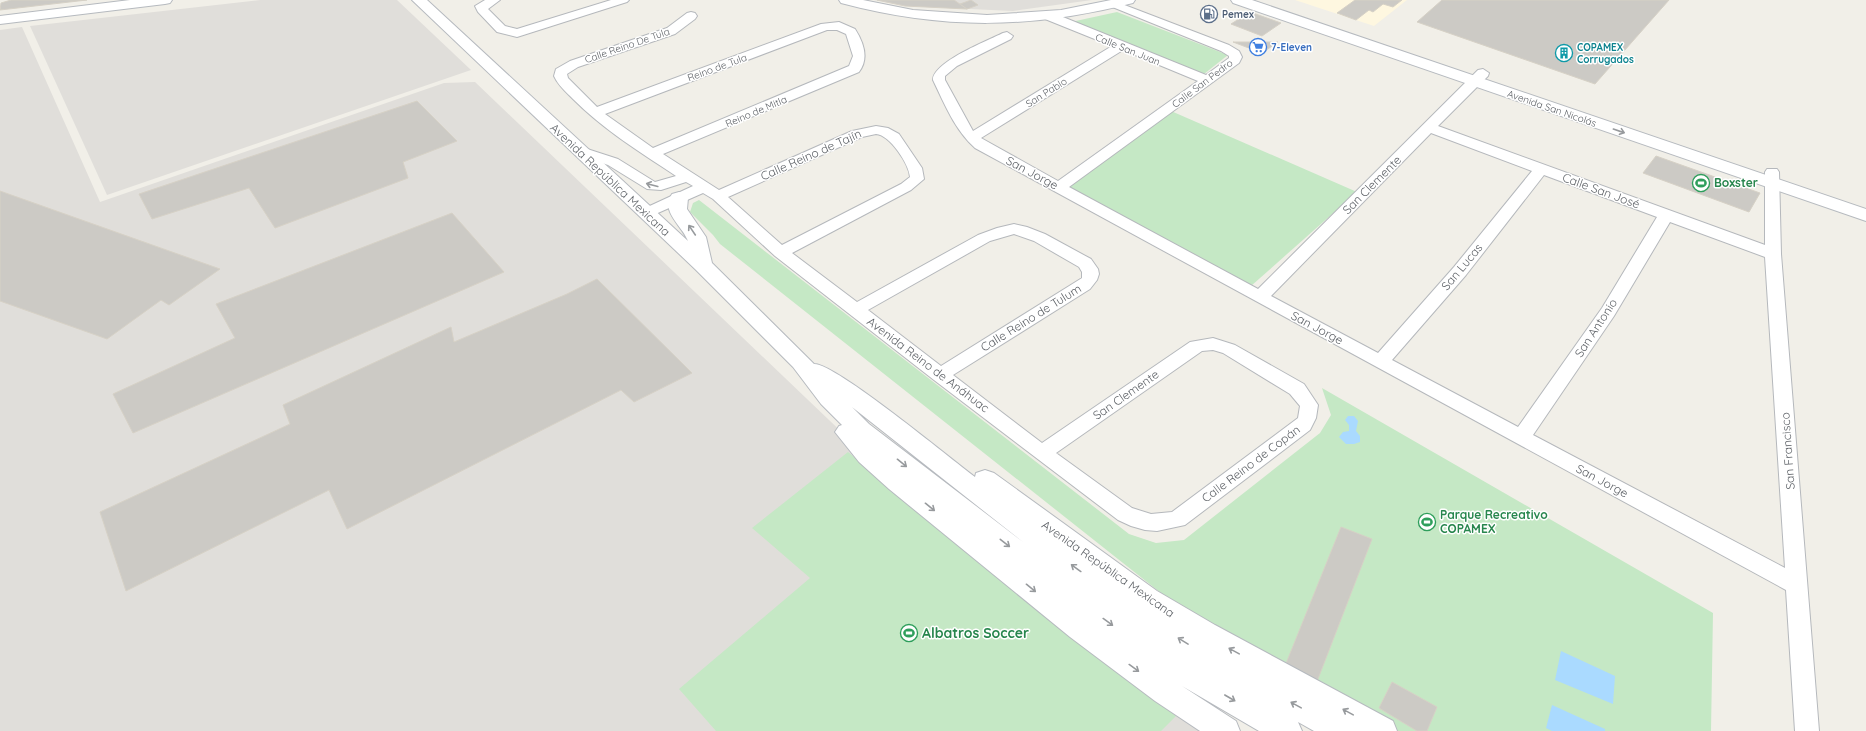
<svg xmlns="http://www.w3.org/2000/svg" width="1866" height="731" viewBox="0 0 1866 731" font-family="Quicksand,sans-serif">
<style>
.commercial{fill:#fef7e0}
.industrial{fill:#e0deda}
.green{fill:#c5e8c5}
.water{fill:#aadaff}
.building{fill:#cccac5;stroke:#d6d1c6}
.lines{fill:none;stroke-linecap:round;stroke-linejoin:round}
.street-casing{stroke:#b5b8bc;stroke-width:2}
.secondary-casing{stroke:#b6babf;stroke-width:2}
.street{fill:#fff;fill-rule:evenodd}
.secondary{fill:#fff;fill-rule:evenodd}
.oneway{stroke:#979a9d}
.labels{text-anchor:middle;stroke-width:3;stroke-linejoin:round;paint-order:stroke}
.far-service-label{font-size:10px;font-weight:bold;fill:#4e5e75;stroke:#fff;text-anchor:start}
.far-street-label{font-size:10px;fill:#5f6368;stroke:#fff}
.far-shop-label{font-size:10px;font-weight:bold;fill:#366cbe;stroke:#fff;text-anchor:start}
.far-culture-label{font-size:10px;font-weight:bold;fill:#0d838f;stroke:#fff;text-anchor:start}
.street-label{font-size:12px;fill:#5f6368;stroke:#fff}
.leisure-label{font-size:12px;font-weight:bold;fill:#27864d;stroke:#fff;text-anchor:start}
.near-leisure-label{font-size:14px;font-weight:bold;fill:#27864d;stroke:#fff;text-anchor:start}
</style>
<rect width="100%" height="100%" fill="#f1efe8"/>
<path class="commercial" d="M1295,0H1407L1374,26Z"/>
<g class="industrial">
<path d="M260,0H397L471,70L107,195L30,26Z"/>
<path d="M874,0H1092L1013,11L905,6Z"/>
<path d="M22,27L100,202L444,83L475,82L873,462L1212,731H0V30Z"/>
</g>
<g class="green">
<path d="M1117,12L1228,55L1204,74L1071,22Z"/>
<path d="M1171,111L1357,192L1251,286L1067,188Z"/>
<path d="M699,200L1129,534L1156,543L1184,540L1320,433L1331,415L1322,388L1713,613L1711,731H1398L1199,616L1195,620L720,244L713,235L690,212L693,203Z"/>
<path d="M848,452L1176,716L1161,731H716L679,689L810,578L752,528Z"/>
</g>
<g class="water">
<path d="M1348,416H1354L1358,421L1356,431L1360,436V442L1354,444H1346L1339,437L1343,432L1349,431V425L1345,420Z"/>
<path d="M1561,651L1615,676L1613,704L1555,680Z"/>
<path d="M1552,705L1605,729V731H1552L1546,728Z"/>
</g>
<g class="building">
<path d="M11,0H87L0,10L1,3Z"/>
<path d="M877,0H954L967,9L905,6Z"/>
<path d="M971,0L978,5L967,9L960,4Z"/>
<path d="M1355,0H1402L1393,7L1383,4L1373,12L1369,10L1356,20L1337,13Z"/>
<path d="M1442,0H1669L1595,84L1417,22Z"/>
<path d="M1250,12L1281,23L1262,36L1231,24Z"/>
<path d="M1233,42H1278L1262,53Z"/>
<path d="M417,101L457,141L403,162L408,178L275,228L249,188L152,219L139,194Z"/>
<path d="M1656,156L1760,193L1749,212L1643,173Z"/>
<path d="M0,191L220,269L169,305L161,300L107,339L0,301Z"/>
<path d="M452,213L504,272L133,433L113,394L235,338L216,304Z"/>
<path d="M597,279L692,373L634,402L621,390L347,529L329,490L126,591L100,512L290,424L283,405L451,327L454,342L567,294Z"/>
<path d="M1341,527L1372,539L1316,684L1285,666Z"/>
<path d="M1392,682L1437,707L1427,731H1417L1379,708Z"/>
</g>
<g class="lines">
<g class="street-casing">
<g id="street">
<path d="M485,0H500L488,9L505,26L517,29L611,0H629L627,2L517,37L497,32L478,12L475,6Z"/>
<path d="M1114,1L1229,45L1239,51L1242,57L1239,63L1069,187L1258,289L1478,70L1483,69L1489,73L1488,76L1438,126L1765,245V172L1767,169H1777L1779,172L1781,254L1819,731H1795L1786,590L975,148C955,130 945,105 933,80C933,62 987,41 1003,33L1007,32L1013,36L1011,39L957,66L945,76V80L973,131L1112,46L1045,19L1043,16L1045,13H1053L1206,75L1229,58V56L1221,51L1110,6L1108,4ZM1123,50L1198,81L1058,181L981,138ZM1431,133L1532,171L1454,267L1378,353L1271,296ZM1544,175L1657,217L1602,308L1518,427L1392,360L1466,275ZM1670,222L1765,257L1785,568L1533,435L1614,316Z"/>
<path d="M691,12L695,13L697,16L695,19L675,34L578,67L567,74L568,78L597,107L821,24L839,22L855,29C864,43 869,59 859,72L663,154L719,190L852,131L876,126L888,128L899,134L922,168L924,179L911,190L792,253L857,302L978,235L997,228L1014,224L1027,227L1045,234L1091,259L1098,269L1099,274L1097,280L1090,289L953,375L1042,443L1190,342L1213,338L1235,345L1304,384L1318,405L1316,418L1310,430L1185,525L1157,531L1145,530L1131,526L1118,520L934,380L775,256L713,199L703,193L651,216H641L638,213L641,210L693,186L686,182L661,190L647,189L608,165L576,154L574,151L576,148L581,147L618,159L655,182L676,176C640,152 604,130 573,99C566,92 558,85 554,76L556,69L570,61L667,28L687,13ZM827,30H837L846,34L853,56L849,66L653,148L605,114ZM876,134C890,135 909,164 910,177L901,184L782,245L728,197L862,137ZM1014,234L1034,241L1079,267L1082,272V278L941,366L868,310L990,241ZM1213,350L1223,353L1290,394L1300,406L1298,418L1172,512L1151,514L1132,508L1056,453L1202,351Z"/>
</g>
</g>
<g class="secondary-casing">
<g id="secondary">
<path d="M130,0H172L170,3L165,4L0,24V16Z"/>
<path d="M412,0H427L688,241C682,225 660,212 672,194L679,192L686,194L688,198L687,209L706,237L712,263L814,364C835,363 951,459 975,477L976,473L985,470L994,473L1157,591L1215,625L1393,721L1397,731H1314L1298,722L1302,731H1259L1182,686L1236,721L1240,731H1200L1155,701L1070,637L889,489L859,462L835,432L839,426L842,425L821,404L793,367L695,269ZM852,407L1023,542L869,424Z"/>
<path d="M839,0H863L913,10L987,15L1061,10L1111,0H1135L1133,3C1031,29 943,30 841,3Z"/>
<path d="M1231,0H1252L1866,209V221L1233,3Z"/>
</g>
</g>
<use href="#street" class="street"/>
<use href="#secondary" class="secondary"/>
</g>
<defs><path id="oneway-shaft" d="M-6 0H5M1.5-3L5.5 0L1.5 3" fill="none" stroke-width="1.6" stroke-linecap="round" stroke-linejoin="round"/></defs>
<g class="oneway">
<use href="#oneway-shaft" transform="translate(1619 131) rotate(19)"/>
<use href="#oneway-shaft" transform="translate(652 185) rotate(-165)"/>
<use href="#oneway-shaft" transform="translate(692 230) rotate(-124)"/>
<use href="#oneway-shaft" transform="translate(902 463) rotate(39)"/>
<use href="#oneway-shaft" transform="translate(930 507) rotate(39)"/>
<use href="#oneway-shaft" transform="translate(1005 543) rotate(38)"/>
<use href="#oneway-shaft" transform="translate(1076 568) rotate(-144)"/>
<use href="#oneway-shaft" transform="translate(1031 588) rotate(39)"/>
<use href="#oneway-shaft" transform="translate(1108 622) rotate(36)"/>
<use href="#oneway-shaft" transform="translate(1183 641) rotate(-148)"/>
<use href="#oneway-shaft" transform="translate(1234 651) rotate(-151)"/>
<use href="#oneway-shaft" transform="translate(1134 668) rotate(36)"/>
<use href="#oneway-shaft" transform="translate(1230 698) rotate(30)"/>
<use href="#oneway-shaft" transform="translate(1296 705) rotate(-151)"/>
<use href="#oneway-shaft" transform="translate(1348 712) rotate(-151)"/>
</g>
<defs>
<g id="fuel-ring" transform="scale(0.9)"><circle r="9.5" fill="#fff" stroke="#5c6f8a" stroke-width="1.5"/><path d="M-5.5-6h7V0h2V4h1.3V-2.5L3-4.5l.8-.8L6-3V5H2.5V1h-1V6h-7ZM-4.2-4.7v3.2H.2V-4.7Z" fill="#5c6f8a"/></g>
<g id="supermarket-ring" transform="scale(0.9)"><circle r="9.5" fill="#fff" stroke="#3f7fe0" stroke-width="1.5"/><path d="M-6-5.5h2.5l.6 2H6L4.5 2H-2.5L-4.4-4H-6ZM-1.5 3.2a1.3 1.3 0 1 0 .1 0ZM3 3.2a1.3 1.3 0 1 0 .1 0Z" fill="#3f7fe0"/></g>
<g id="building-ring" transform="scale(0.9)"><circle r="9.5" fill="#fff" stroke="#0f9aa8" stroke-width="1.5"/><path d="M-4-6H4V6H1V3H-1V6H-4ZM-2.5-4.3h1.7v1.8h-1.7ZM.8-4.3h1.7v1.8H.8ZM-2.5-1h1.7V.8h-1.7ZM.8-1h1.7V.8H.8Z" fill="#0f9aa8"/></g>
<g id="stadium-ring" transform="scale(0.9)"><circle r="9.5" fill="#fff" stroke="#2e9e5b" stroke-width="1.5"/><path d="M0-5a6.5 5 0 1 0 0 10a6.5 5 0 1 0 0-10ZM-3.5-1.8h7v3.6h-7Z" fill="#2e9e5b"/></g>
</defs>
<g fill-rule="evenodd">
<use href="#fuel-ring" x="1209" y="14"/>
<use href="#supermarket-ring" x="1258" y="47"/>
<use href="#building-ring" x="1564" y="53"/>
<use href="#stadium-ring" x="1701" y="183"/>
<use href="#stadium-ring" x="1427" y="522"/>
<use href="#stadium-ring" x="909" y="633"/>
</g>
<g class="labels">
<g class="far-service-label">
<text x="1222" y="18">Pemex</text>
</g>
<g class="far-street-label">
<text transform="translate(627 45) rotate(-19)" y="4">Calle Reino De Tula</text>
<text transform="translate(1128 49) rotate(22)" y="4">Calle San Juan</text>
<text transform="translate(717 67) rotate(-20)" y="4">Reino de Tula</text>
<text transform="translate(1202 83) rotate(-37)" y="4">Calle San Pedro</text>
<text transform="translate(1046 92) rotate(-32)" y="4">San Pablo</text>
<text transform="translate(1552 108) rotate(19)" y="4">Avenida San Nicolás</text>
<text transform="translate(756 111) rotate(-23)" y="4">Reino de Mitla</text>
</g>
<g class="far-shop-label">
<text x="1271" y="51">7-Eleven</text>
</g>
<g class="far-culture-label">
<text x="1577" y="51">COPAMEX<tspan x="1577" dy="12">Corrugados</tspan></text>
</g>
<g class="street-label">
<text transform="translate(811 155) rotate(-24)" y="4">Calle Reino de Tajín</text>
<text transform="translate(1032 173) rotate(28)" y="4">San Jorge</text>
<text transform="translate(610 180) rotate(43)" y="4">Avenida República Mexicana</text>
<text transform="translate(1372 185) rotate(-45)" y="4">San Clemente</text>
<text transform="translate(1601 191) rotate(20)" y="4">Calle San José</text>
<text transform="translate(1462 267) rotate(-50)" y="4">San Lucas</text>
<text transform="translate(1031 318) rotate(-32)" y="4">Calle Reino de Tulum</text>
<text transform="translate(1317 328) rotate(28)" y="4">San Jorge</text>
<text transform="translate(1596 328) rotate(-57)" y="4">San Antonio</text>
<text transform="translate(928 365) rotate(37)" y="4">Avenida Reino de Anáhuac</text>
<text transform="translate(1126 395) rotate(-35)" y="4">San Clemente</text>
<text transform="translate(1788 451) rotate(-94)" y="4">San Francisco</text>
<text transform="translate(1251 464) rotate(-37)" y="4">Calle Reino de Copán</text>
<text transform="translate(1602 481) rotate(28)" y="4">San Jorge</text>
<text transform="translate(1108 569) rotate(35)" y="4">Avenida República Mexicana</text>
</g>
<g class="leisure-label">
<text x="1714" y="187">Boxster</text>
<text x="1440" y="519">Parque Recreativo<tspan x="1440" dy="14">COPAMEX</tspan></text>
</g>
<g class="near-leisure-label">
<text x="922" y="638">Albatros Soccer</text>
</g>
</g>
</svg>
